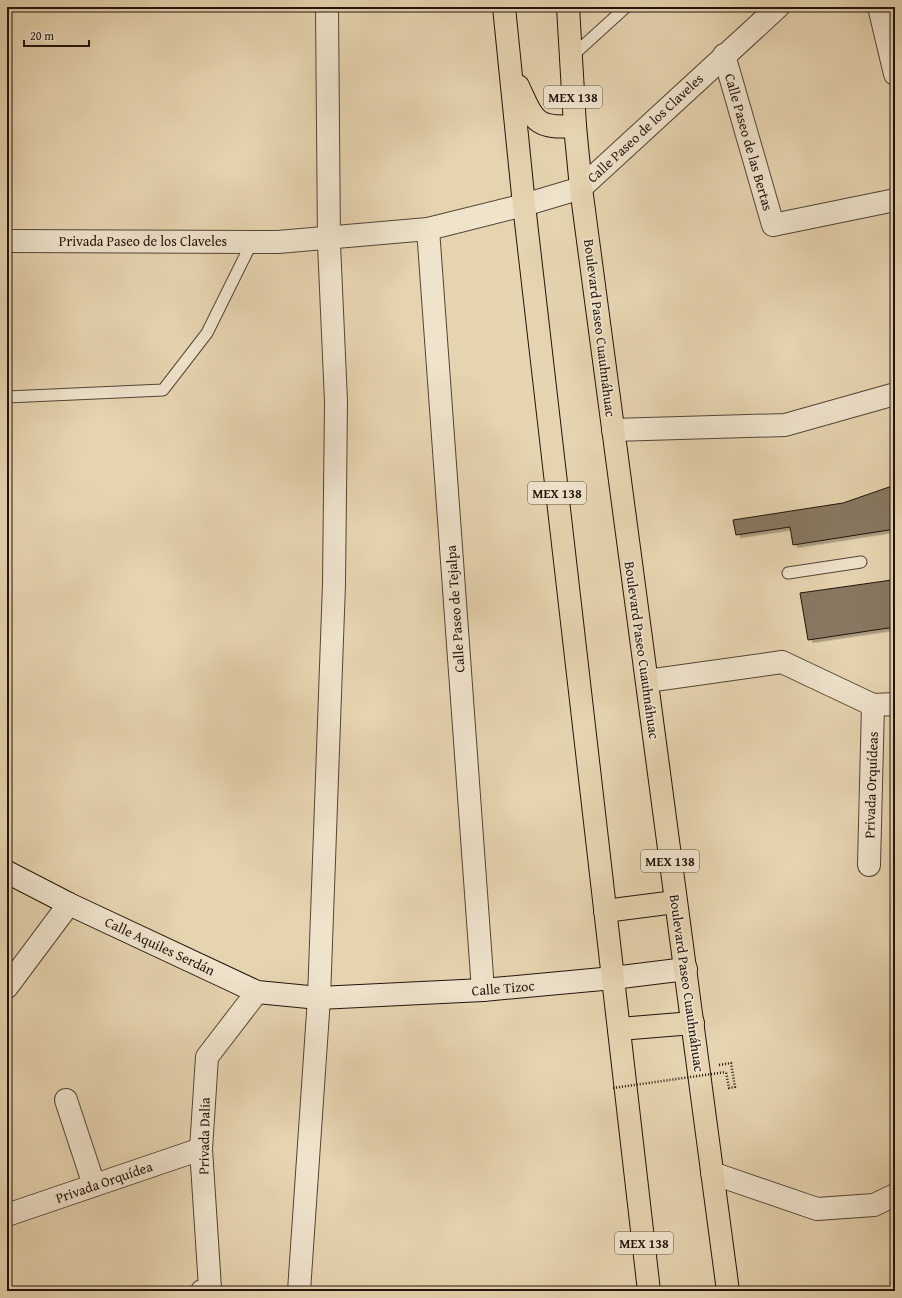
<svg xmlns="http://www.w3.org/2000/svg" width="902" height="1298" viewBox="0 0 902 1298" font-family="'Gentium Book Plus',serif">
<style>
.building{fill:#887862;stroke:#23140d;filter:url(#shadow)}
.lines{fill:none;stroke-linecap:round;stroke-linejoin:round}
.lane-casing{stroke:#544436;stroke-width:13}
.street-casing{stroke:#544436;stroke-width:24}
.secondary-casing{stroke:#23140d;stroke-width:24}
.primary-casing{stroke:#23140d;stroke-width:24}
.path{stroke:#23140d;stroke-width:2.5;stroke-dasharray:1 2;stroke-linecap:butt}
.lane{stroke:#efe3cc;stroke-width:11}
.street{stroke:#efe3cc;stroke-width:22}
.secondary{stroke:#efe3cc;stroke-width:22}
.primary{stroke:#e6d4b0;stroke-width:22}
.path-bridge{stroke:#23140d;stroke-width:2.5;stroke-dasharray:1 2;stroke-linecap:butt}
.labels{text-anchor:middle;stroke-width:3.5;stroke-linejoin:round;paint-order:stroke}
.shield{fill:#efe3cc;stroke:#605246;stroke-width:1}
.shield-label{font-size:13px;font-weight:bold;fill:#23140d}
.street-label{font-size:14px;fill:#23140d;stroke:#efe3cc}
</style>
<defs>
<filter id="shadow"><feDropShadow dx="4.5" dy="2.5" stdDeviation="0" flood-color="#0004"/></filter>
</defs>
<rect width="100%" height="100%" fill="#e6d4b0"/>
<filter id="stains"><feTurbulence type="fractalNoise" baseFrequency=".005" numOctaves="4"/><feColorMatrix values="0 0 0 0 .2 0 0 0 0 .09 0 0 0 0 .02 0 0 0 .5 -.17"/></filter>
<radialGradient id="worn" r=".72"><stop offset=".6" stop-color="#630" stop-opacity="0"/><stop offset="1" stop-color="#630" stop-opacity=".3"/></radialGradient>
<g class="building">
<path d="M895,485V529L793,545L790,527L736,535L733,520L843,503Z"/>
<path d="M891,572H895V601L892,580Z"/>
<path d="M892,580L895,601V627L808,640L800,593Z"/>
</g>
<g class="lines">
<g class="lane-casing">
<g id="lane">
<path d="M571,57L626,7"/>
<path d="M7,397L163,390L207,333L252,242"/>
<path d="M788,573L861,562"/>
</g>
</g>
<g class="street-casing">
<g id="street">
<path d="M879,7L895,74"/>
<path d="M724,55L773,225L895,200"/>
<path d="M428,229L483,990"/>
<path d="M7,241L278,242L428,229L524,205L581,188L778,7"/>
<path d="M613,430L785,425L895,394"/>
<path d="M647,681L782,662L873,705L895,704"/>
<path d="M869,865L873,705"/>
<path d="M7,987L69,904"/>
<path d="M66,1100L94,1185"/>
<path d="M712,1173L817,1209L874,1205L895,1195"/>
<path d="M7,1215L201,1149"/>
<path d="M202,1291L210,1288L201,1149L207,1057L257,992"/>
<path d="M299,1291L319,998L334,584L336,401L329,244L327,7"/>
</g>
</g>
<g class="secondary-casing">
<path id="secondary" d="M7,872L69,904L257,992L319,998L483,990L613,978L686,969"/>
</g>
<g class="primary-casing">
<g id="primary">
<path d="M504,7L524,205L649,1291"/>
<path d="M568,7L575,126L581,188L728,1291"/>
<path d="M518,86C534,120 534,129 575,126"/>
<path d="M605,911L675,902"/>
<path d="M619,1029L693,1023"/>
</g>
</g>
<path class="path" d="M719,1065L731,1063L735,1087L729,1088L726,1072"/>
<use href="#lane" class="lane"/>
<use href="#street" class="street"/>
<use href="#secondary" class="secondary"/>
<use href="#primary" class="primary"/>
<path class="path-bridge" d="M613,1088L726,1072"/>
</g>
<g class="labels">
<g class="shield">
<rect x="544" y="86" width="58" height="22" rx="3"/>
<rect x="528" y="482" width="58" height="22" rx="3"/>
<rect x="641" y="850" width="58" height="22" rx="3"/>
<rect x="615" y="1232" width="58" height="22" rx="3"/>
</g>
<g class="shield-label">
<text x="573" y="102">MEX 138</text>
<text x="557" y="498">MEX 138</text>
<text x="670" y="866">MEX 138</text>
<text x="644" y="1248">MEX 138</text>
</g>
<g class="street-label">
<text transform="translate(645 128) rotate(-43)" y="5">Calle Paseo de los Claveles</text>
<text transform="translate(749 142) rotate(74)" y="5">Calle Paseo de las Bertas</text>
<text x="143" y="246">Privada Paseo de los Claveles</text>
<text transform="translate(600 328) rotate(83)" y="5">Boulevard Paseo Cuauhnáhuac</text>
<text transform="translate(455 609) rotate(-94)" y="5">Calle Paseo de Tejalpa</text>
<text transform="translate(642 650) rotate(82)" y="5">Boulevard Paseo Cuauhnáhuac</text>
<text transform="translate(871 785) rotate(-88)" y="5">Privada Orquídeas</text>
<text transform="translate(160 946) rotate(25)" y="5">Calle Aquiles Serdán</text>
<text transform="translate(687 983) rotate(82)" y="5">Boulevard Paseo Cuauhnáhuac</text>
<text transform="translate(503 988) rotate(-5)" y="5">Calle Tizoc</text>
<text transform="translate(204 1136) rotate(-89)" y="5">Privada Dalia</text>
<text transform="translate(104 1182) rotate(-19)" y="5">Privada Orquídea</text>
</g>
</g>
<rect width="902" height="1298" fill="none" stroke="#e6d4b0" stroke-width="24"/>
<rect x="8" y="8" width="886" height="1282" fill="none" stroke="#23140d" stroke-width="2"/>
<rect x="12" y="12" width="878" height="1274" fill="none" stroke="#23140d"/>
<path d="M24 40v6h65v-6" fill="none" stroke="#23140d" stroke-width="2"/>
<text x="30" y="40" font-size="12" fill="#23140d" stroke="#efe3cc" stroke-width="3" paint-order="stroke">20 m</text>
<rect width="100%" height="100%" filter="url(#stains)"/>
<rect width="100%" height="100%" fill="url(#worn)"/>
</svg>
